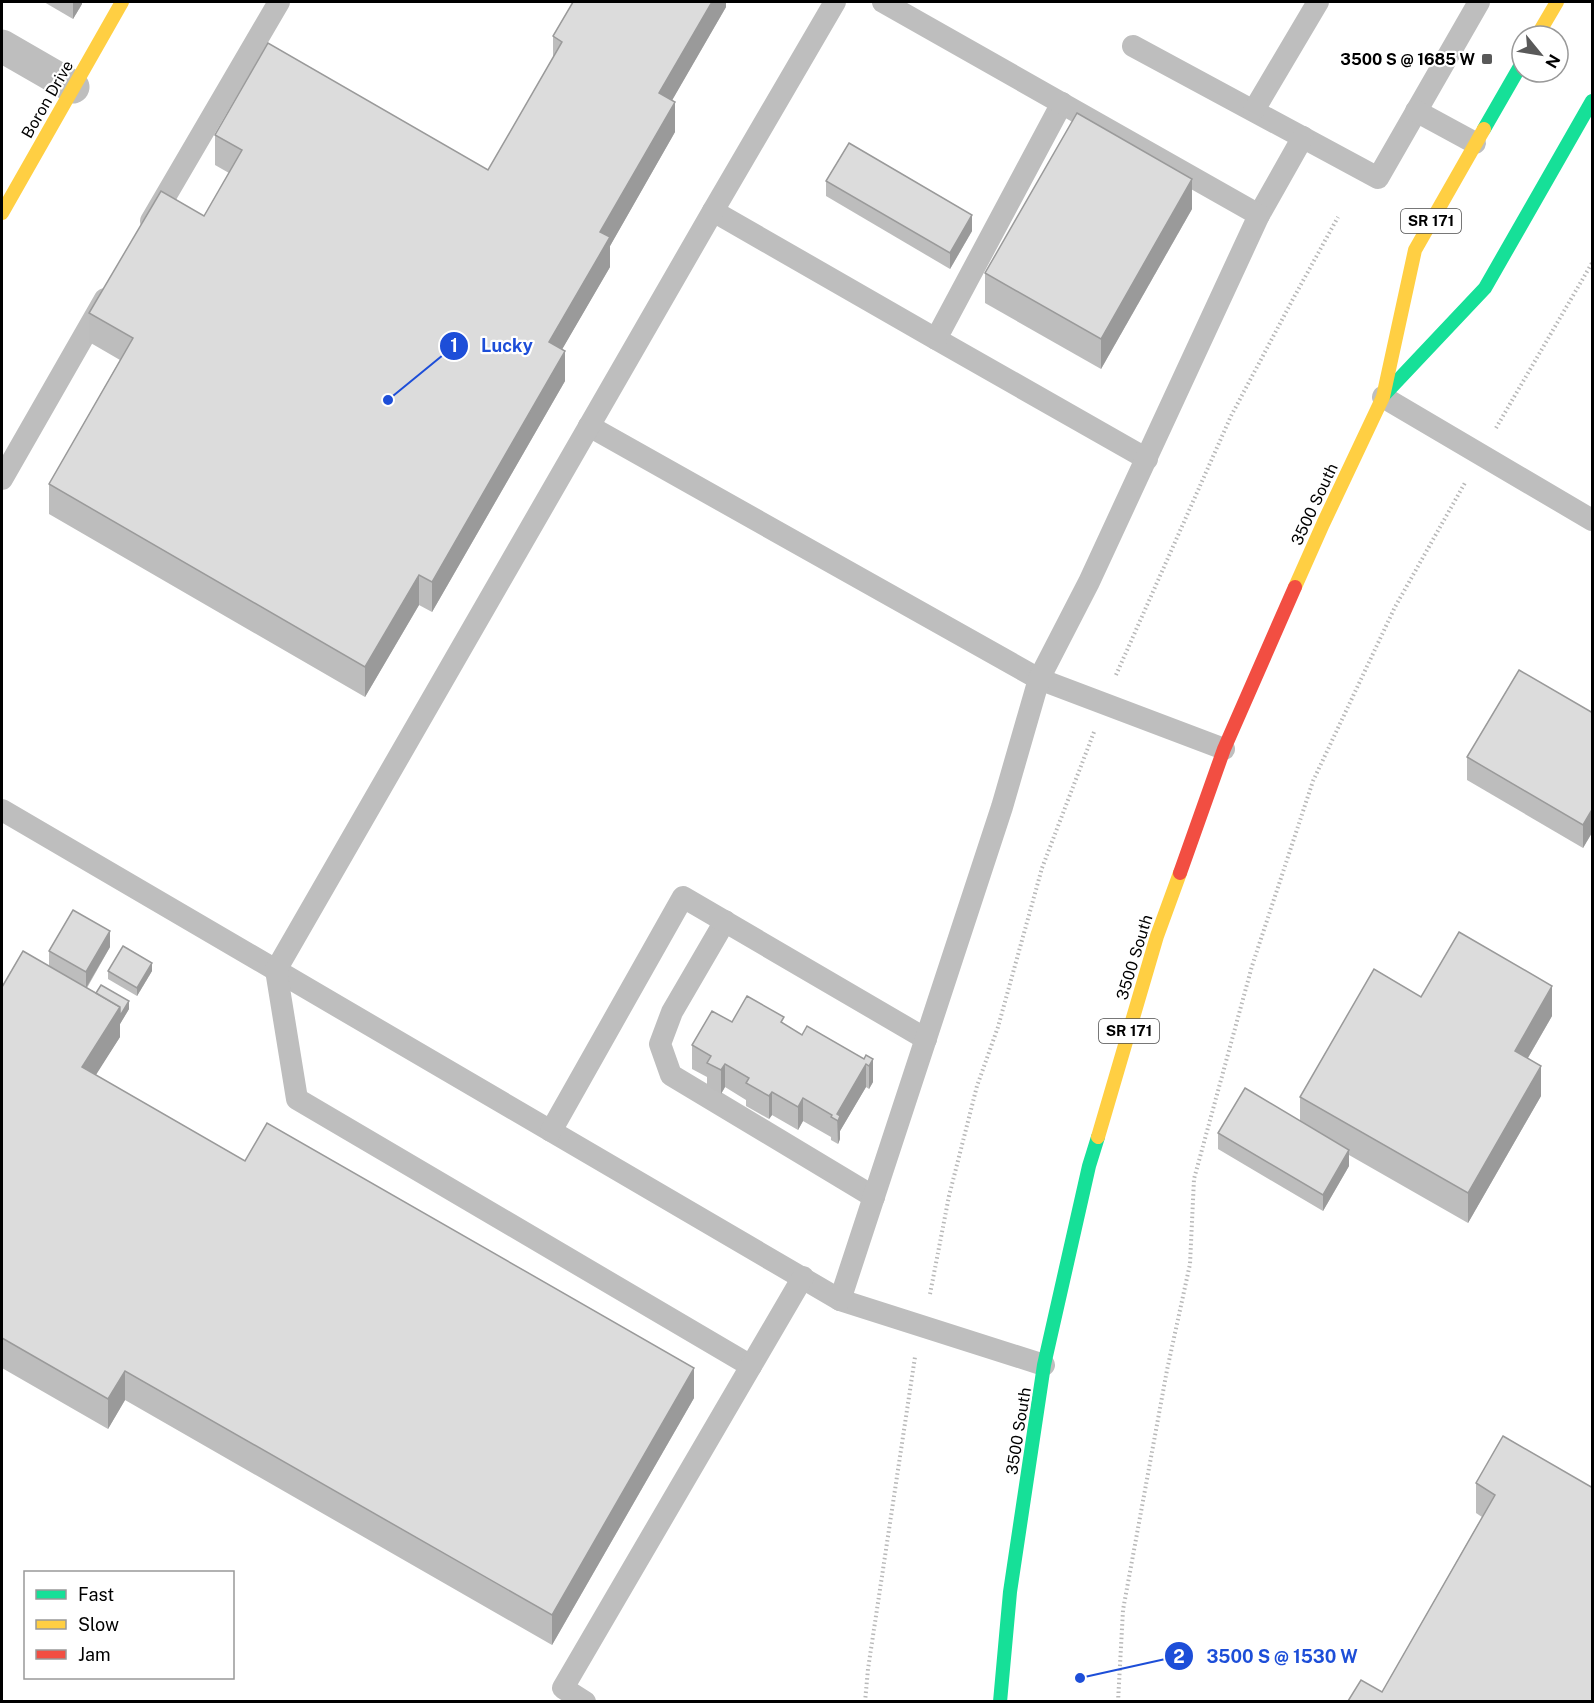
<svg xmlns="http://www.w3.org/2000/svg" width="1594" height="1703" viewBox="0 0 1594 1703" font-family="'Public Sans',sans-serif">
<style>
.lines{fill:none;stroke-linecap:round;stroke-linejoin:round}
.path{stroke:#b8b8b8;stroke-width:4;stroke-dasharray:1.5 3;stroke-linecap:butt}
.lane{stroke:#bebebe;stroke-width:22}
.street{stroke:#bebebe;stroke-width:33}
.fast{stroke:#16e098;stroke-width:14}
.slow{stroke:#ffcf43;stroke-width:14}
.jam{stroke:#f24e42;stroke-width:14}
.wall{fill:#bdbdbd}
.shaded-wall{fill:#9a9a9a}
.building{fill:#dcdcdc;stroke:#9a9a9a;stroke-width:1.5}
.poi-dot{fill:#595959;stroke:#fff;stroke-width:2}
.labels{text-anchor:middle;stroke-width:4.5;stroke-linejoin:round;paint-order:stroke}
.shield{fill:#fff;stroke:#4c4c4c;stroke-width:1.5}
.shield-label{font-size:15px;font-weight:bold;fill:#000}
.poi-label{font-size:16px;font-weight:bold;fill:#000;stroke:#fff;text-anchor:end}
.street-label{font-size:16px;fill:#000;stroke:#fff}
.leader{fill:none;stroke:#1d4ed8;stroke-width:2}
.callout-dot{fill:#1d4ed8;stroke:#fff;stroke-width:2}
.mark-label{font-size:18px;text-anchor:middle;font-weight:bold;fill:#fff}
.callout-label{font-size:18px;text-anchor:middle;font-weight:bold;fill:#1d4ed8;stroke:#fff;stroke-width:4.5;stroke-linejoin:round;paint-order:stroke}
</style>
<rect width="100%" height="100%" fill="#fff"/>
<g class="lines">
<g class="path">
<path d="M1496,428L1592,263"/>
<path d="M1116,675L1231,416L1293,299L1338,217"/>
<path d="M930,1294L949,1196L977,1086L998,1027L1042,868L1094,732"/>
<path d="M865,1702L868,1669L915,1357"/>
<path d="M1118,1702L1123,1610L1167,1370L1190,1264L1194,1179L1252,966L1313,781L1395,607L1466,481"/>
</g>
<g class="lane">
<path d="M1133,46L1378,178L1479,2"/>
<path d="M1062,103L936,339L1147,459"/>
<path d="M1254,110L1318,2"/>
<path d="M1416,111L1475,143"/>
<path d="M713,211L936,339"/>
<path d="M1259,215L1303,137"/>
<path d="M151,221L279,2"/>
<path d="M1383,397L1592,520"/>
<path d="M589,426L1039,679L1224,749"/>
<path d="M2,479L105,299"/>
<path d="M2,810L840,1300L1044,1365"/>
<path d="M725,921L672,1012L660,1044L671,1075L874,1197"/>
<path d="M551,1131L683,897L926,1039"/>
<path d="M840,1300L1002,807L1039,679L1089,582L1259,215L883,2"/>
<path d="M751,1366L297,1099L276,970L713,211L835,2"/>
<path d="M585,1702L563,1688L803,1277"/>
</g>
<path class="street" d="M2,46L73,87"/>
<g class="fast">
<path d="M1484,129L1522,63"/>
<path d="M1384,395L1485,288L1592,101"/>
<path d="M1000,1702L1010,1592L1044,1365L1089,1166L1098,1137"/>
</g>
<g class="slow">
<path d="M1537,36L1557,2"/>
<path d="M2,213L122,2"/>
<path d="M1295,587L1323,524L1383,397L1415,250L1484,129"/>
<path d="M1098,1137L1157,936L1180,873"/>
</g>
<path class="jam" d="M1180,873L1224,749L1295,587"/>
</g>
<g class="wall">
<path d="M44,2H82V4L73,19Z"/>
<path d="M726,2V7L672,100L675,132L610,246V267L562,349L565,381L432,612L419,605L365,697L49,514V484L120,360L89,342V313L204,216L229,173L215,165V135L488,170L553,58V36Z"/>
<path d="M826,181L972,231L950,269L826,196Z"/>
<path d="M1192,209L1101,369L985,303V273Z"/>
<path d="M1593,713V831L1583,848L1467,780V757Z"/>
<path d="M110,947L87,988L129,1009L120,1024V1037L95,1075L245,1161L694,1398L552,1645L125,1400L108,1429L2,1368V987L49,966V951Z"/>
<path d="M108,971H152L137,996L108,979Z"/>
<path d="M1421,997L1552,1016L1528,1058L1541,1096L1468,1223L1349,1155V1166L1323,1211L1218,1149V1133L1300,1121V1097Z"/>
<path d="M732,1022L784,1024L802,1035L864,1059H873V1082L869,1089L866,1087L840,1131V1139L838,1144L831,1140V1137L803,1121L798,1130L772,1115L769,1119L746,1106V1100L725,1087L721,1094L707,1086V1077L692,1069V1045Z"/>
<path d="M1476,1483L1593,1488L1382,1692L1482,1517L1476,1513Z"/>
</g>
<g class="shaded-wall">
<path d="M73,2H82V4L73,19Z"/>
<path d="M712,2H726V7L659,123V93Z"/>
<path d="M675,102V132L610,246V267L549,372V342L600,232Z"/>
<path d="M1192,179V209L1101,369V339Z"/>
<path d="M972,215V231L950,269V253Z"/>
<path d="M565,351V381L432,612V582Z"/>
<path d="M419,575V605L365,697V667Z"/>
<path d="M1593,808V831L1583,848V825Z"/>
<path d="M110,931V947L86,988V972Z"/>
<path d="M152,963V971L137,996V988Z"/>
<path d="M1552,986V1016L1515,1080V1051Z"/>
<path d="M129,1001V1009L120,1024V1037L82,1097V1067L120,1007Z"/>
<path d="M873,1059V1082L869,1089V1066Z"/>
<path d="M725,1064V1087L721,1094V1070Z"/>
<path d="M866,1064V1087L840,1131V1139L838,1144L837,1114Z"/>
<path d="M1541,1066V1096L1468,1223V1193Z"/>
<path d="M772,1092V1115L769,1119V1096Z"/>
<path d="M803,1098V1121L798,1130V1107Z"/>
<path d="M1349,1150V1166L1323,1211V1195Z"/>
<path d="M694,1368V1398L552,1645V1615Z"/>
<path d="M125,1371V1400L108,1429V1399Z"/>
</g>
<g class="building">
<path d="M573,2H712L659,93L675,102L600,232L610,237L549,342L565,351L432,582L419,575L365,667L49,484L133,338L89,313L161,191L204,216L242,150L215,135L268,43L488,170L562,42L553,36Z"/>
<path d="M1077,113L1192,179L1101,339L985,273Z"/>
<path d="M849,143L972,215L950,253L826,181Z"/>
<path d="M1519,670L1593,713V808L1583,825L1467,757Z"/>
<path d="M73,910L110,931L86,972L49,951Z"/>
<path d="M1459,932L1552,986L1515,1051L1541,1066L1468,1193L1300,1097L1374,969L1421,997Z"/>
<path d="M123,946L152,963L137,988L108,971Z"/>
<path d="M23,951L120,1007L82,1067L245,1161L267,1123L694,1368L552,1615L125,1371L108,1399L2,1338V987Z"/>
<path d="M101,985L129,1001L120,1016V1007L96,993Z"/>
<path d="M747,996L784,1017L781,1022L802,1035L807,1026L864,1059L866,1055L873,1059L869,1066L866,1064L837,1114L840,1116L838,1121L831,1117L832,1115L803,1098L798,1107L772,1092L769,1096L746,1083L749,1078L725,1064L721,1070L707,1063L711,1056L692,1045L712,1011L732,1022Z"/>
<path d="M1245,1088L1349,1150L1323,1195L1218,1133Z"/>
<path d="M1503,1436L1593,1488V1701H1348L1361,1680L1382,1692L1495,1495L1476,1483Z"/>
</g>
<rect class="poi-dot" x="1481" y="53" width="12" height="12" rx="3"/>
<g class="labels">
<g class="shield">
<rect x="1401" y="209" width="60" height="24" rx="4.5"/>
<rect x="1099" y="1019" width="60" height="24" rx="4.5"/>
</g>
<g class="shield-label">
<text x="1431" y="226">SR 171</text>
<text x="1129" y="1036">SR 171</text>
</g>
<g class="poi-label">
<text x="1475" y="65">3500 S @ 1685 W</text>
</g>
<g class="street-label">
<text transform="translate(47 99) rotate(-60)" y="6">Boron Drive</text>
<text transform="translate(1314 504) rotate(-65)" y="6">3500 South</text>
<text transform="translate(1134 957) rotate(-73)" y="6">3500 South</text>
<text transform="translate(1018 1431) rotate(-81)" y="6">3500 South</text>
</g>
</g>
<path class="leader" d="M388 400L454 346M1080 1678L1179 1656"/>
<g class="callout-dot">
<circle cx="388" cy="400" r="6"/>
<circle cx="1080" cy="1678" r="6"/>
<circle cx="454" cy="346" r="15"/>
<circle cx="1179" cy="1656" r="15"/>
</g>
<g class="mark-label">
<text x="454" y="352">1</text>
<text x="1179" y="1663">2</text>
</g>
<g class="callout-label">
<text x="507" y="352">Lucky</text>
<text x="1282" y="1663">3500 S @ 1530 W</text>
</g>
<rect width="1594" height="1703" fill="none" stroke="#000000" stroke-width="6"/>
<rect x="24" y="1571" width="210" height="108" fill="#ffffff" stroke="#999999" stroke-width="1.5"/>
<rect x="36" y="1590" width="30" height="9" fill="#16e098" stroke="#999999" stroke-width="1.5"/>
<text x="78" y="1601" font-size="18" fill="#000000">Fast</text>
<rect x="36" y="1620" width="30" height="9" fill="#ffcf43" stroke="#999999" stroke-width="1.5"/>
<text x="78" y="1631" font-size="18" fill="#000000">Slow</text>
<rect x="36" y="1650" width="30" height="9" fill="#f24e42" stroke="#999999" stroke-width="1.5"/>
<text x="78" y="1661" font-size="18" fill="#000000">Jam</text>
<g transform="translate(1540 54) rotate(120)"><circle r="28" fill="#ffffff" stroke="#999999" stroke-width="1.5"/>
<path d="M0-4.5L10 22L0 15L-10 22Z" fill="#595959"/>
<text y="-9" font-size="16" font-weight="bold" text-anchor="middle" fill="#000000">N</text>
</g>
</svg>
